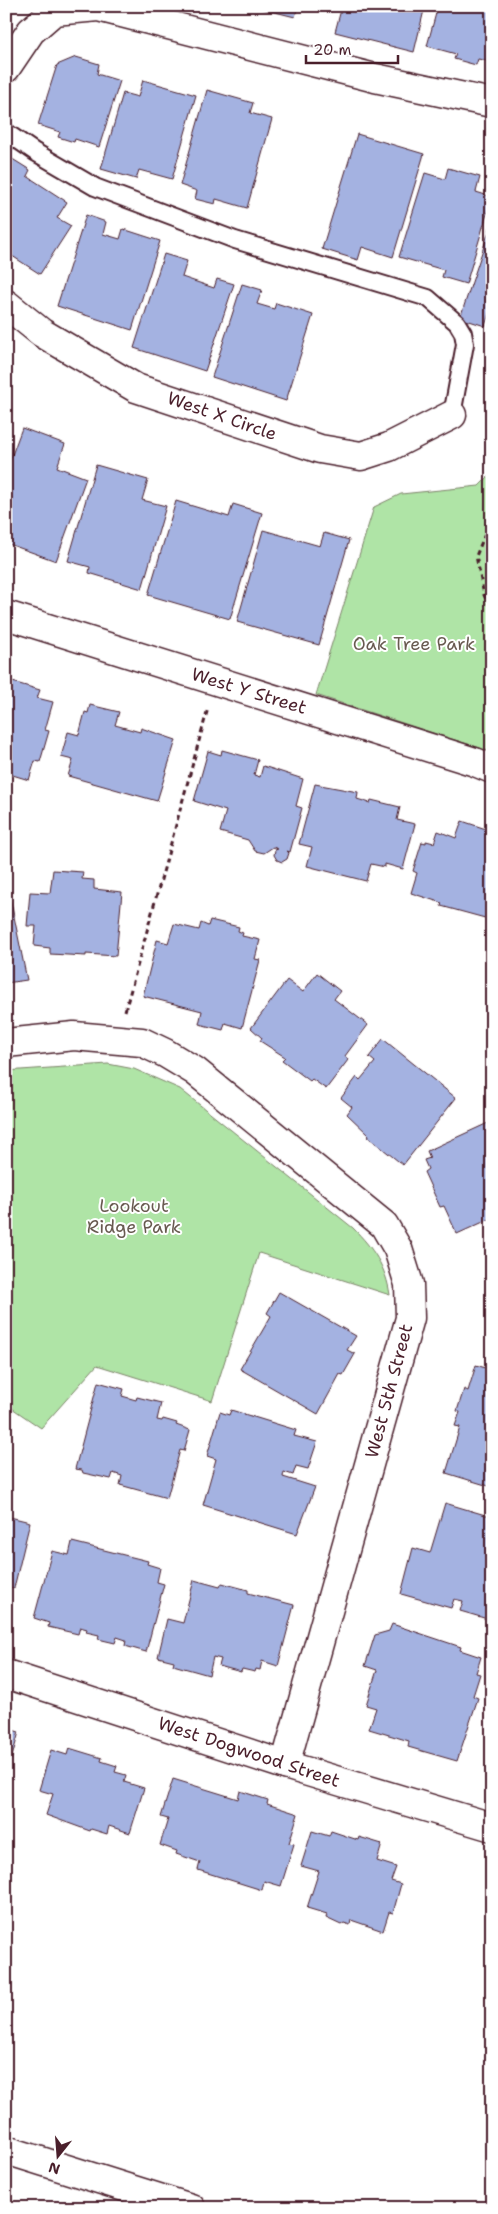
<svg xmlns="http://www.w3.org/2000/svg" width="498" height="2214" viewBox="0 0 498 2214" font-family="'Shantell Sans',sans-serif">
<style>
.green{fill:#afe4a6;stroke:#7c8268}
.building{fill:#a4b2e1;stroke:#4a1f2b}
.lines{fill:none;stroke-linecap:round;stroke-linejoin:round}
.lane-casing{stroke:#4a1f2b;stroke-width:20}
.street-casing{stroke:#4a1f2b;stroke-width:31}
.path{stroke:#4a1f2b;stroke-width:3;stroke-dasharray:5 4;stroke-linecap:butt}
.lane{stroke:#fff;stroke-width:16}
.street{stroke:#fff;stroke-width:28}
.labels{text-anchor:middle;stroke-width:4;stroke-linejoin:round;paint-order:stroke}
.street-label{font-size:18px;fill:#4a1f2b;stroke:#fff}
.park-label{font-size:18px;fill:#685a50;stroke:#fff}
</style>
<rect width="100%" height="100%" fill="#fff"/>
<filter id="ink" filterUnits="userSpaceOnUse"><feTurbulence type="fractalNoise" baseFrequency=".02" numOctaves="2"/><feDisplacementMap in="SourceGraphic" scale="10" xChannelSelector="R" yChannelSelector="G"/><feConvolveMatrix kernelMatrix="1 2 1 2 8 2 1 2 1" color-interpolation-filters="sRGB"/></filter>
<g filter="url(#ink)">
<g class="green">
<path d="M492,473V752L316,695L374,507L401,494L479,486Z"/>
<path d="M108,1064L134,1069L180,1089L353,1228C373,1248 386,1267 390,1295L259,1253L212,1401L97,1365L41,1428L6,1404V1071Z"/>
</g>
<g class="building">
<path d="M251,6H298L295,17Z"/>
<path d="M342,6H425L414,52L335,32Z"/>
<path d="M438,6H492V62L478,59L476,65L454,59L456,54L427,46Z"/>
<path d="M76,57L99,64L97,74L120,81L99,147L75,139L74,142L58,137L60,132L38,125L57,65Z"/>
<path d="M143,80L196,95L172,179L139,170L136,179L101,169L123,93L138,97Z"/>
<path d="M207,90L253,103L250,113L272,119L247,208L216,199L215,204L195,199L197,191L180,185Z"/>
<path d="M357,134L424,154L393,257L362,247L358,260L322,249Z"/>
<path d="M6,155L30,170L27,176L67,202L57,218L71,226L40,274L6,252Z"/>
<path d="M448,168L480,177L476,192L492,197L466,284L442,277L444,270L399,257L425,173L445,179Z"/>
<path d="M86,215L106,222L103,234L120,239L123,229L160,241L132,330L57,306Z"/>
<path d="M492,222V310H490L485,326L460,318Z"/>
<path d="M164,254L187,261L182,277L214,288L217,279L234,284L205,371L134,348Z"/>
<path d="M242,284L262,290L257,304L274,309L276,303L313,315L286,401L212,377Z"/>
<path d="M22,428L65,444L57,467L86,478L56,561L6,543V471Z"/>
<path d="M6,449L11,452L6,460Z"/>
<path d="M96,465L148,480L142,500L166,506L142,589L89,573L90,567L68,561Z"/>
<path d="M176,501L229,517L233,504L262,513L230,619L148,595Z"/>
<path d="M263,530L320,546L324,533L349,540L319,645L237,622Z"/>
<path d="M9,681L40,690L37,698L53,702L45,730L49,731L40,762L35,761L29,780L6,773V691Z"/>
<path d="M90,705L119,712L115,725L140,732L141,728L176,740L157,801L68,776L73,760L61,757L68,732L79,735L85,712L88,713Z"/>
<path d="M222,750L258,760L254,775L260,777L263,766L303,779L296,806L302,808L290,852L287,851L289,853L287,859L282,862L277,860L274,855L275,850L278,849L273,847L264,853L255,851L248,840L220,832L226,811L194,801L208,751L221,755Z"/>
<path d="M315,784L358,792L357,799L370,803L371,800L400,807L397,820L415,824L403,869L385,864V867L371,864L366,881L307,866L312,847L299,844Z"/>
<path d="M462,821L486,829L485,832L492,834V897L485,918L441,906L442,903L411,893L417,873L413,871L422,842L426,843V841L434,843L438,831L456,838Z"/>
<path d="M53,870L83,872L82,879L94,880V889L122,892L116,956L86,954V956L50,954V948L34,946L36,926H27L30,892L50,893Z"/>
<path d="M6,897H10L27,980L6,983Z"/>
<path d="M210,920L239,927L238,931L243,933L242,936L260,940L255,959L260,960L242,1028L225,1023L223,1030L199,1024L202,1011L143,996L157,940L168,943L174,924L199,930L201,923L208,926Z"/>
<path d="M317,973L340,991L334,999L368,1025L345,1056L348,1060L326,1089L312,1079L310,1081L282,1060L285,1057L260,1041L262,1038L251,1028L287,980L303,992Z"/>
<path d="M383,1039L456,1098L403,1165L368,1137L369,1135L347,1114L352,1107L341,1098L357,1077L360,1080L375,1062L369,1057Z"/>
<path d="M488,1123L490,1128H492V1218L457,1234L444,1206L440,1207L424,1172L428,1169L424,1160L430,1158L427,1151Z"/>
<rect x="488" y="1264" width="4" height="23"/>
<path d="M279,1292L356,1336L347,1350L355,1354L343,1375L340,1374L318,1414L240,1369L271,1316L267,1313Z"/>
<path d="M492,1294V1343H490Z"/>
<path d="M476,1365L492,1370V1487L446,1473L460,1427L455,1426L460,1412L457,1411L464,1389L468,1391Z"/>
<path d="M98,1382L124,1389L122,1396L136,1400L137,1397L161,1403L157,1420L162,1421L163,1419L177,1423L176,1425L190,1430L184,1451L180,1450L167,1498L120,1485L122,1476L113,1473L111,1479L83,1473L82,1470L75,1469Z"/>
<path d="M231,1410L296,1430L294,1436L317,1442L308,1469L296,1466L293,1475L284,1472L283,1477L315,1487L297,1534L203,1505L216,1459L207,1456L220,1412L229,1415Z"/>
<path d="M445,1503L492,1517L491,1620L460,1611L463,1601L454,1599L451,1608L401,1594L413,1548L430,1553Z"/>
<path d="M6,1516L30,1522L14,1588L9,1587L6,1597Z"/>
<path d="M72,1542L148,1561L147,1564L160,1568L157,1582L164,1584L146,1652L125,1646L126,1640L117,1637L115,1643L98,1639L99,1635L86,1632L87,1629L80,1627L78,1634L48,1627L49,1623L34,1618L52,1551L69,1555Z"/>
<path d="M194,1580L220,1587L222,1583L248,1590V1593L294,1605L278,1666L262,1661L260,1670L256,1669L255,1672L242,1669L241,1672L219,1666L221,1659L213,1657L209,1675L173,1665L174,1661L158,1657L167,1619L183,1623Z"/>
<path d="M392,1624L461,1647L460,1650L481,1657L476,1673L480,1674L473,1696L478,1698L457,1761L408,1747L409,1741L369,1729L376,1708L366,1705L377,1670L365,1666L375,1635L389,1631Z"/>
<path d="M6,1728L19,1732L9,1767L6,1766Z"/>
<path d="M69,1748L102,1758L101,1761L117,1766L115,1772L126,1775L124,1782L144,1788L130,1833L109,1826L107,1834L91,1829L90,1831L46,1815L53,1794L39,1790L51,1750L67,1755Z"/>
<path d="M173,1779L238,1799L240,1791L268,1800L267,1804L298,1814L289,1843L294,1844L281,1886L264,1881L262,1890L198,1870L200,1862L176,1854L177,1851L160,1845L168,1819L161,1817Z"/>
<path d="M312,1831L329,1836L331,1831L358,1840L359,1837L382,1844L377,1861L396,1867L391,1881L401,1884L393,1913L389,1912L383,1931L351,1920L350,1925L344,1923L341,1925L326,1918L327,1914L307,1908L319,1871L301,1866Z"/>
</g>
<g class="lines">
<g class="lane-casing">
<path id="lane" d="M6,132L35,152L95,187L235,240L428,298L457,323L463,333L465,344L452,415"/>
</g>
<g class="street-casing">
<g id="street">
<path d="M6,68L31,31L54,11L98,7L375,78L492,103"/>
<path d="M6,304L42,333L136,388L320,449L361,456L389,447L452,415"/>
<path d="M6,615L475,762L492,769"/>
<path d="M6,1043L74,1036L142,1042L165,1053L195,1071L384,1225L398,1249L409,1284L410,1318L285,1765"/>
<path d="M6,1674L285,1765L492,1827"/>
<path d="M6,2150L191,2208"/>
</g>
</g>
<g class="path">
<path d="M492,517L476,556L484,595L492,610"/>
<path d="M492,696V705"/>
<path d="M125,1011L208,708"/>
</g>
<use href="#lane" class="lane"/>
<use href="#street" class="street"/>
</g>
</g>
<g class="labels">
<g class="street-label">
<text transform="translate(222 416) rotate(19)" y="6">West X Circle</text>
<text transform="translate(249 691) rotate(17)" y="6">West Y Street</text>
<text transform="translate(389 1391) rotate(-75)" y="6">West 5th Street</text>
<text transform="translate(249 1752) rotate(18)" y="6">West Dogwood Street</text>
</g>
<g class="park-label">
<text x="414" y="650">Oak Tree Park</text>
<text x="134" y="1212">Lookout<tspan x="134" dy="21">Ridge Park</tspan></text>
</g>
</g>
<rect width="498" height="2214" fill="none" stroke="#fff" stroke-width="25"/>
<rect x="12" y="12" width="473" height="2189" fill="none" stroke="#4a1f2b" stroke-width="2" filter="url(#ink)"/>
<g transform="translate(58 2156) rotate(197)" stroke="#ffffff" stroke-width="4" paint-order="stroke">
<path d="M0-4L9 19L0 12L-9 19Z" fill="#4a1f2b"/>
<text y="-8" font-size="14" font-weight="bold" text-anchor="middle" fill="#4a1f2b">N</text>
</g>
<path d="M306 55v8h92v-8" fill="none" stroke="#4a1f2b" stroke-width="2.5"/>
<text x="313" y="55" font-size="15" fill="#4a1f2b" stroke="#ffffff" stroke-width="4" paint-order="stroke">20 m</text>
</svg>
